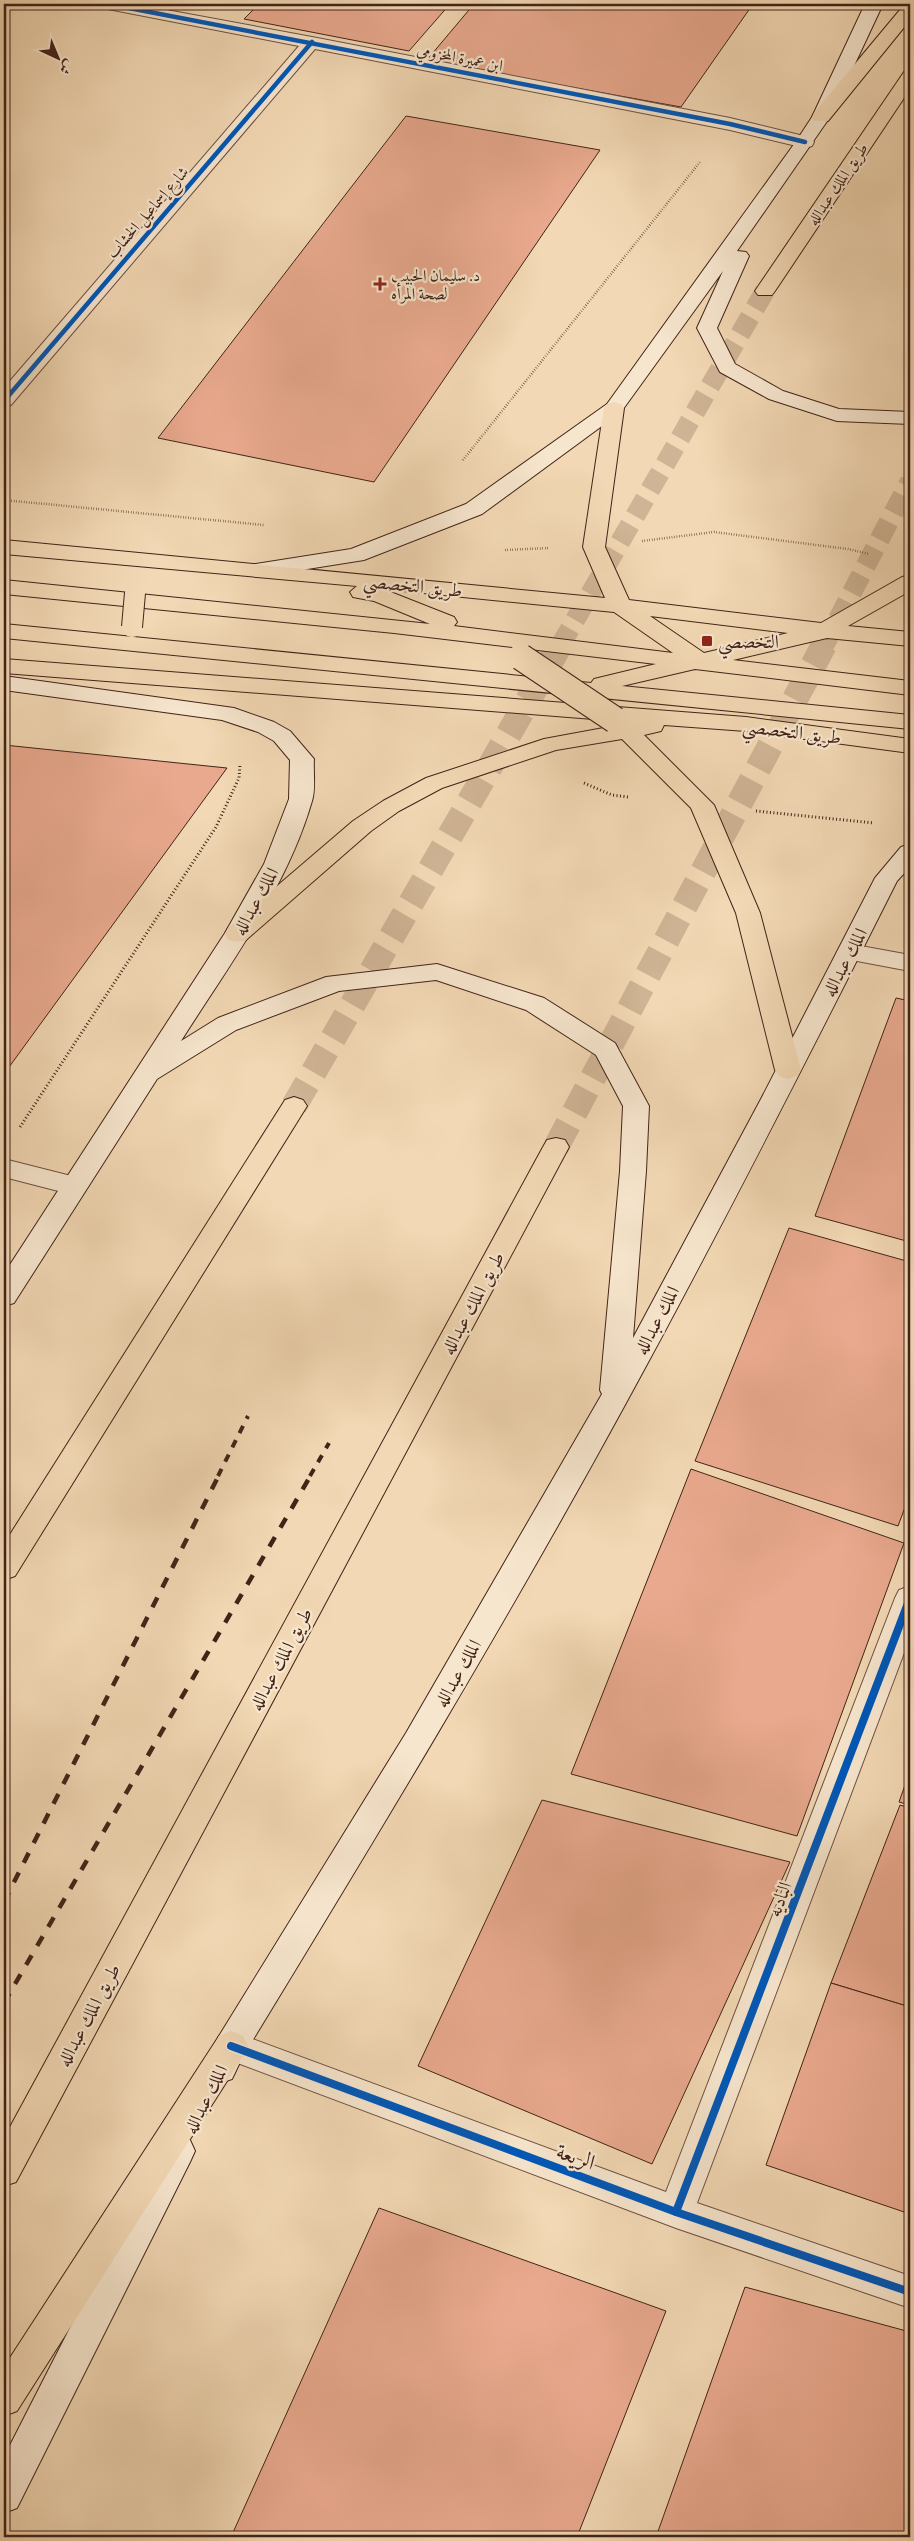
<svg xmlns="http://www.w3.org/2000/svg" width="914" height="2541" viewBox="0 0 914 2541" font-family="'EB Garamond',Amiri,serif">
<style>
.building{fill:#e9a98e;stroke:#422318}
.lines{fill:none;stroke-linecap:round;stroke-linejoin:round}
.highway-tunnel-far1{stroke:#cfb495;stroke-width:20;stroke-dasharray:20 10;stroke-linecap:butt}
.highway-tunnel{stroke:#cfb495;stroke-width:26;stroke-dasharray:26 13;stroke-linecap:butt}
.lane-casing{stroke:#6e503f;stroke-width:2}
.street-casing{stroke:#6e503f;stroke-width:2}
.secondary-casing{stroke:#422318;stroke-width:2}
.primary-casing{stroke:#422318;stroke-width:2}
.highway-casing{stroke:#422318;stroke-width:2}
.path-far1{stroke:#422318;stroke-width:2.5;stroke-dasharray:0.5 2;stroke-linecap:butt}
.path{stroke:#422318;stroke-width:3;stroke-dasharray:1 2.5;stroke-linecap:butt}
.lane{fill:#f7e6ce;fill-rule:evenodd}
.street{fill:#f7e6ce;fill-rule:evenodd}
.secondary{fill:#f7e6ce;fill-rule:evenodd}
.primary{fill:#f2d8b4;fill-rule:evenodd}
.highway{fill:#f2d8b4;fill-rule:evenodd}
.rail-far1{stroke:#422318;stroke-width:4;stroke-dasharray:8 8;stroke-linecap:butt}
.rail{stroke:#422318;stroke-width:4.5;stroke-dasharray:11 11;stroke-linecap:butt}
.primary-bridge-far1-casing{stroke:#422318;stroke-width:22;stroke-linecap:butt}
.primary-bridge-casing{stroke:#422318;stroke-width:28;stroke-linecap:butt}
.primary-bridge-far1{stroke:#f2d8b4;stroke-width:20}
.primary-bridge{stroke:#f2d8b4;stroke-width:26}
.cycleway-far1-casing{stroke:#f7e6ce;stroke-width:7}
.cycleway-casing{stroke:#f7e6ce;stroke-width:11}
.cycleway-far1{stroke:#0057b8;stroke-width:4.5}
.cycleway{stroke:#0057b8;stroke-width:8}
.poi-dot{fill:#8f2418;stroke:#f7e6ce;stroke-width:2}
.labels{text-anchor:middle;stroke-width:4.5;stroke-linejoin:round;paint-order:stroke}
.far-street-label{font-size:16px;fill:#422318;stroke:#f7e6ce}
.far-poi-label{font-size:16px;fill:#422318;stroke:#f7e6ce;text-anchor:start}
.street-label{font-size:19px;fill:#422318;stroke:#f7e6ce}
.poi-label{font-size:19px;fill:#422318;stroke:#f7e6ce;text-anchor:start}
.near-street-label{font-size:22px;fill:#422318;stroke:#f7e6ce}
</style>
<rect width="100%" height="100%" fill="#f2d8b4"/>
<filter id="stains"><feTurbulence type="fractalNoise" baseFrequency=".004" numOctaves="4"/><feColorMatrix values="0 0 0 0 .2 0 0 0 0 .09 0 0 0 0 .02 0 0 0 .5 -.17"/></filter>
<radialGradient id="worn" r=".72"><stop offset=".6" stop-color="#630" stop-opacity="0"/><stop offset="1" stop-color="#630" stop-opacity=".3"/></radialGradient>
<g class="building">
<path d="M259,4H450L409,51L244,19Z"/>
<path d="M474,4H753L681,107L426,61Z"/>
<path d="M406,116L600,150L374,482L158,438Z"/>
<path d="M4,745L227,768L4,1074Z"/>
<path d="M896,998L910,1001V1242L815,1216Z"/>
<path d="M789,1228L910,1262V1494L898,1526L695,1461Z"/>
<path d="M691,1469L904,1543L797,1836L571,1774Z"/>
<path d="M910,1771V1805L899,1802Z"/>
<path d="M542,1800L790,1862L652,2164L418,2066Z"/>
<path d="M900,1805L910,1808V2007L831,1983Z"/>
<path d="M831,1983L910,2007V2214L766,2165Z"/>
<path d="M379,2208L666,2311L577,2537H231Z"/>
<path d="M745,2287L910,2332V2537H656Z"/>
</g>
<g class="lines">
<g class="highway-tunnel-far1">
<path d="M560,646L765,291"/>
<path d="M824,646L910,481"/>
</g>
<g class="highway-tunnel">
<path d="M294,1106L560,645"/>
<path d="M556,1147L824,645"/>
</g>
<g class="lane-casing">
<path id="lane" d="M4,1159L83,1179L87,1186L83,1193L74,1195L4,1177Z"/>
</g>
<g class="street-casing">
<g id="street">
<path d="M99,4H134L312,37L730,118L812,138L814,142L812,146L805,148L730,130L315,49L11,405L4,407V388L299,46L108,9L102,8Z"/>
<path d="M850,944L910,955V971L841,958L837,952L841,946Z"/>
<path d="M910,1586V1637L697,2203L910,2276V2308L676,2228L219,2056L214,2046L219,2036L231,2031L666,2192L895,1598L899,1590Z"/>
</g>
</g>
<g class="secondary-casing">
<g id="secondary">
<path d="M865,4H883L830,117L737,251L746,252L749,256L717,328L735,364L783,391L839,409L910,412V424L837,421L769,399L720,372L697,328L723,271L621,412L482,514L364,560L257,577L249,575L246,570L249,565L351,549L466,504L607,404L797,140L812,117Z"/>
<path d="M4,676L234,708L274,722L290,731L314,759C313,772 316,788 312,801C287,888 229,965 181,1041L218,1018L326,977L437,964L544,998L615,1043L649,1106L646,1171L633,1338L761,1099L875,878L901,847L910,844V867L897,881C809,1056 720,1231 626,1403C505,1625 374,1841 243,2056L232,2079L220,2083L208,2079L203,2068L219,2036L406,1733L602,1394L600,1390L620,1171L623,1106L596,1055L526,1010L436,980L339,991L236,1030L157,1079L14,1303L4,1306V1274L225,933L264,864L289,799L290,760L274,741L258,732L222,720L4,690Z"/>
<path d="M178,2136L190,2140L195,2151L190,2162L17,2508L4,2513V2457L166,2140Z"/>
</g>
</g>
<g class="primary-casing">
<g id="primary">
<path d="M614,402L621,404L624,408L605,547L629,600L821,623L902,577L910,575V591L848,626L910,632V646L827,638L733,660L910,681V695L695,669L622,686L910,715V729L4,638V624L591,683L594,679L656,664L394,633L4,594V580L430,624L374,601L353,597L350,592L357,586L4,554V540L605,598L583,547L604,408L607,404ZM373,588L614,612L673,653L454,626L457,622L454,617L388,591ZM650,616L788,633L704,653Z"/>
<path d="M4,659L746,717L910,739V753L746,731L664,725L661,731L644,735L714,805L760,913L801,1070L797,1076L788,1079L779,1076L775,1070L736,913L691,808L622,739L556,750L442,788L399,811L371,831L246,940L237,942L228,940L225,934L228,928L353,821L383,801L426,778L544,739L609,727L606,720L4,673Z"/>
</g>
</g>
<g class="highway-casing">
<g id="highway">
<path d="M910,4V20L828,121H814L812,117L814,113L904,5Z"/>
<path d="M910,71V89L775,291L772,295H758L755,291L904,72Z"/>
<path d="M294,1097L303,1100L307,1106L15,1576L4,1580V1544L285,1100Z"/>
<path d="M556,1138L565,1140L569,1147L16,2182L4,2186V2138L543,1147L547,1140Z"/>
<path d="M231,2031L243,2036L248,2046L243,2056L17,2411L4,2416V2367L219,2036Z"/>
</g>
</g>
<g class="path-far1">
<path d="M463,460L700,162"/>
<path d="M4,500L264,525"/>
<path d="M642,541L714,532L848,549L869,554"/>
<path d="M505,550L549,548"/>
</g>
<g class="path">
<path d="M584,783L612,795L628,797"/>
<path d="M756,811L874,823"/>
<path d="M20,1127L216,827L239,778L240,764"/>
</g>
<use href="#lane" class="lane"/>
<use href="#street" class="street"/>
<use href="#secondary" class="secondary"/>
<use href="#primary" class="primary"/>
<use href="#highway" class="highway"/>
<g class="rail-far1">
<path d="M218,1476L248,1416"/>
<path d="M310,1476L329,1443"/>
</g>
<g class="rail">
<path d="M4,1902L219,1475"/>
<path d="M4,2003L311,1475"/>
</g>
<g class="primary-bridge-far1-casing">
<path id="primary-bridge-far1" d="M132,627L135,593"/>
</g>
<g class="primary-bridge-casing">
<path id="primary-bridge" d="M521,657L615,720"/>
</g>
<use href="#primary-bridge-far1" class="primary-bridge-far1"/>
<use href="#primary-bridge" class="primary-bridge"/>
<g class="cycleway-far1-casing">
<g id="cycleway-far1">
<path d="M108,4L730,124L805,142"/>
<path d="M4,401L312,42"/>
</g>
</g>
<g class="cycleway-casing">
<g id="cycleway">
<path d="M231,2046L676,2212L910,2292"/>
<path d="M676,2212L910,1598"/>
</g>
</g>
<use href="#cycleway-far1" class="cycleway-far1"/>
<use href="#cycleway" class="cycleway"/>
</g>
<g class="poi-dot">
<path d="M377.5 276.5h5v5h5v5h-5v5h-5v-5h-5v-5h5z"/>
<rect x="701" y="635" width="12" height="12" rx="2.5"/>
</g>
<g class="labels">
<g class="far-street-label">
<text transform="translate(460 57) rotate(11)" y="6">ابن عميرة المخزومي</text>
<text transform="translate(837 184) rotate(-56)" y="6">طريق الملك عبدالله</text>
<text transform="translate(147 212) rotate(-49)" y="6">شارع إسماعيل الخشاب</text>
</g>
<g class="far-poi-label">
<text x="391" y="281">د. سليمان الحبيب<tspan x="391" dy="18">لصحة المرأه</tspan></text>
</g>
<g class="street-label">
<text transform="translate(413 585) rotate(6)" y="7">طريق التخصصي</text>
<text transform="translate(792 731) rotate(7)" y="7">طريق التخصصي</text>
<text transform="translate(255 901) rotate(-61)" y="7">الملك عبدالله</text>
<text transform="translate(844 962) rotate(-62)" y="7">الملك عبدالله</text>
<text transform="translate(472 1303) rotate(-62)" y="7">طريق الملك عبدالله</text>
<text transform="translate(656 1320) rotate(-62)" y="7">الملك عبدالله</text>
<text transform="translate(280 1659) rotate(-62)" y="7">طريق الملك عبدالله</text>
<text transform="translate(457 1673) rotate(-60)" y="7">الملك عبدالله</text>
<text transform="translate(779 1899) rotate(-69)" y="7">الباديه</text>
<text transform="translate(88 2015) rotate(-62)" y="7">طريق الملك عبدالله</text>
<text transform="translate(205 2099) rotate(-63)" y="7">الملك عبدالله</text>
</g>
<g class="poi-label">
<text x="718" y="648">التخصصي</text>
</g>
<g class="near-street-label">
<text transform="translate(576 2156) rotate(20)" y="8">الريعة</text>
</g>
</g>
<rect width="914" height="2541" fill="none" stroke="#f2d8b4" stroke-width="20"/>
<rect x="5" y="5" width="904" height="2531" fill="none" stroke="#422318" stroke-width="2.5"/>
<rect x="10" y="10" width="894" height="2521" fill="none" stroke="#422318"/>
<g transform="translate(58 58) rotate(136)" stroke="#f7e6ce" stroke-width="4" paint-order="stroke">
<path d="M0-4L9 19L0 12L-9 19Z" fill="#422318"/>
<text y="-8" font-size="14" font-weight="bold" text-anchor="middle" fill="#422318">ش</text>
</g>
<rect width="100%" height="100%" filter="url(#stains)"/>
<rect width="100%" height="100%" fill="url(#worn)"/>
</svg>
